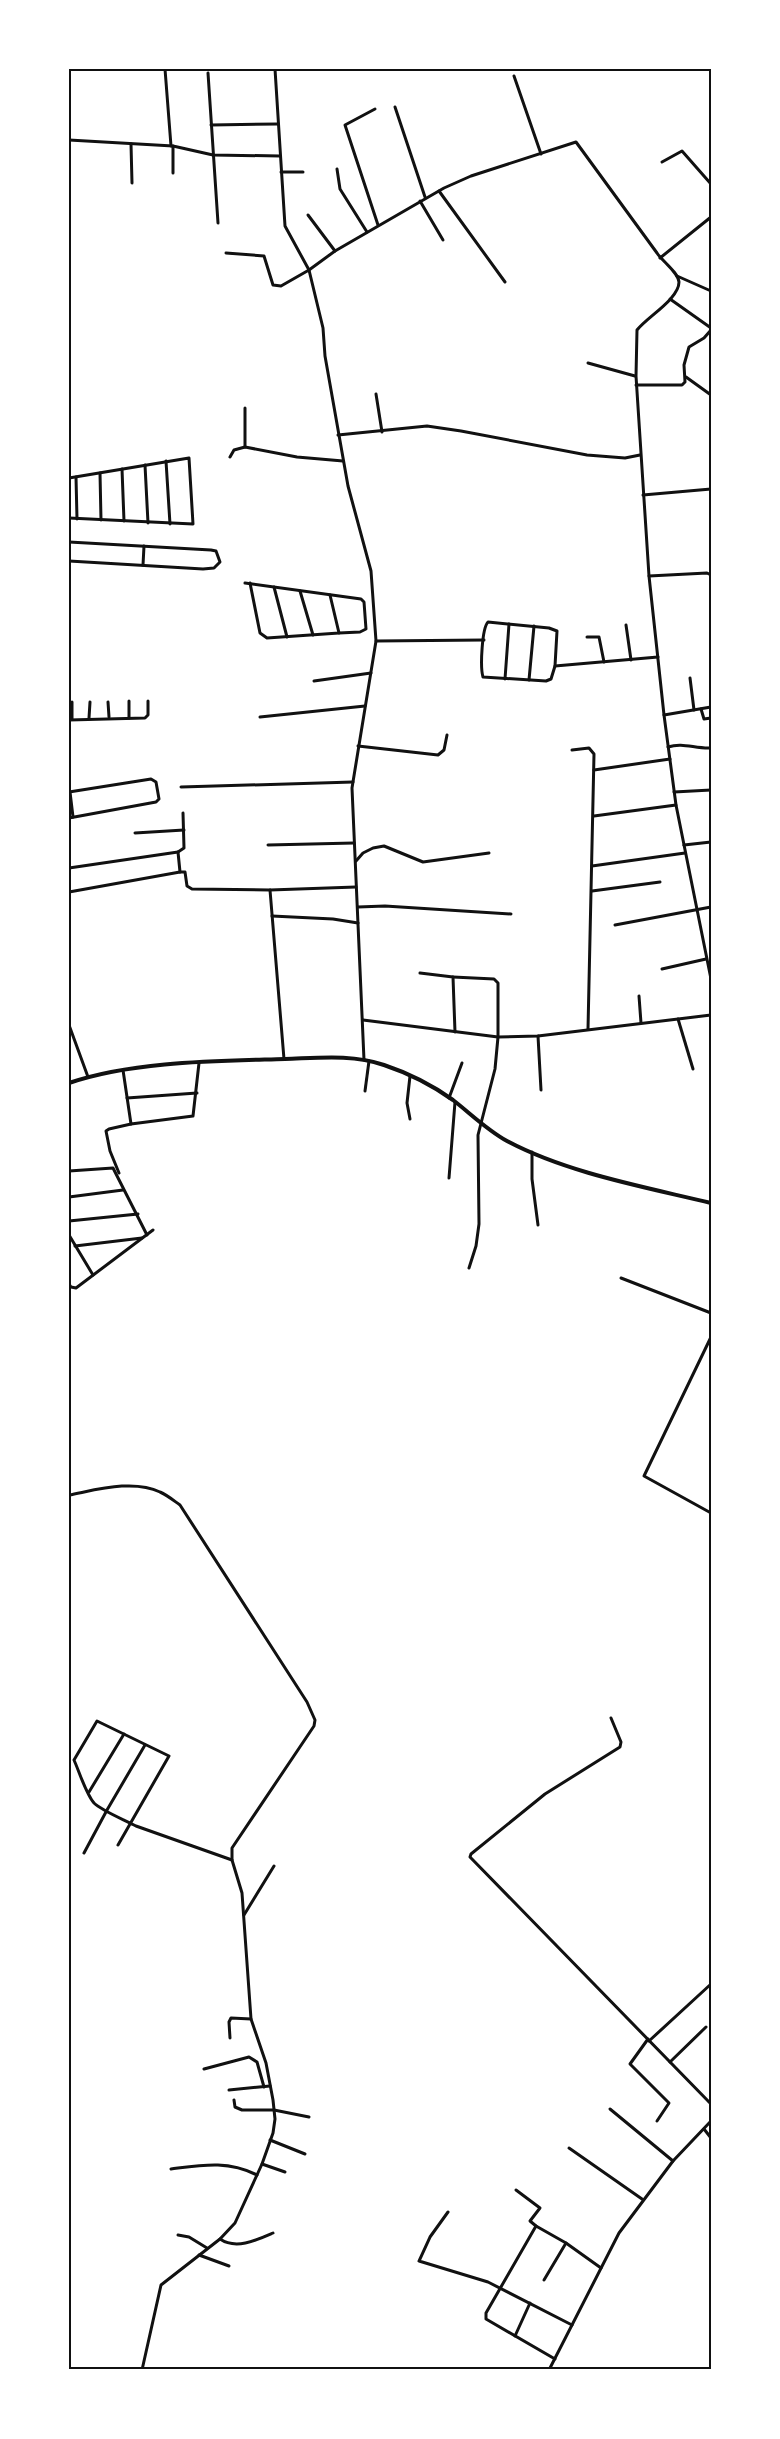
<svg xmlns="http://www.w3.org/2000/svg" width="780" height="2439" viewBox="0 0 780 2439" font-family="Quicksand,sans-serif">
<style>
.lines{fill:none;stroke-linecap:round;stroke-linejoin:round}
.minor{stroke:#111;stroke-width:3}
.secondary{stroke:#111;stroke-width:4}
.neatline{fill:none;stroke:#111;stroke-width:2}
</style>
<rect width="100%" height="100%" fill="#fff"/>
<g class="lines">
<g class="minor">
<path d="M165,69L171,146"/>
<path d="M275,69L285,226L309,270L323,328L325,356L348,486L371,571L376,641L352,788L364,1060"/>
<path d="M208,73L218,223"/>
<path d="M514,76L541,154"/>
<path d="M395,107L425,197"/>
<path d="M375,109L345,125L378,225"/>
<path d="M211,125L278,124"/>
<path d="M69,140L173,146L213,155L280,156"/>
<path d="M131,144L132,183"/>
<path d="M173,146V173"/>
<path d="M662,162L682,151L711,184"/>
<path d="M337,169L340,189L367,232"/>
<path d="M281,172H303"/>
<path d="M439,191L505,282"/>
<path d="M420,201L443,240"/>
<path d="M308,215L335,251"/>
<path d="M226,253L264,256L273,285L281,286L309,270L335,251L444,188L471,176L576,142C603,179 630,216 657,253C662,261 678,272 679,282C679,299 647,317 637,330L636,376L649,576L664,715L676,805L711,979"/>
<path d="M660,258L711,217"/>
<path d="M677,276L711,291"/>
<path d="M670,299L711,328"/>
<path d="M588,363L635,376"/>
<path d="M686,377L711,395"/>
<path d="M636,385H682L685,382L684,365L689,347L704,338L711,330"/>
<path d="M376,394L382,432"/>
<path d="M338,435L427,426L461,431L587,455L625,458L640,455"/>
<path d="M245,447V408"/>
<path d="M230,457L234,450L245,447L297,457L343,461"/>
<path d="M166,461L170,524"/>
<path d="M145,465L148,523"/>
<path d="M122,469L124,521"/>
<path d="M100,473L101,520"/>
<path d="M76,477L77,519"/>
<path d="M69,478L189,458L193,524L69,518"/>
<path d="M643,495L711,489"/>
<path d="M69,542L211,550L216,551L220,562L214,568L203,569L69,561"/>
<path d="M143,565L144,546"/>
<path d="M649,576L707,573L711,575"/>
<path d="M245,583L361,599L364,602L366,629L360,632L339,633"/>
<path d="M250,583L260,633L267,638L339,633L330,595"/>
<path d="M274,587L287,637"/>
<path d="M300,591L313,635"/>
<path d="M488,622L549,628L557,631L555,666L551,679L546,681L483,677C480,667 482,628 488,622Z"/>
<path d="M626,625L631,660"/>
<path d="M587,637H599L604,662"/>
<path d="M376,641L484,640"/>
<path d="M555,666L658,657"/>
<path d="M690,678L694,710"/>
<path d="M505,679L509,624"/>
<path d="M529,680L534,626"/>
<path d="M314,681L371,673"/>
<path d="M108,702L109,717"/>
<path d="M701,709L704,719L711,718"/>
<path d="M664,715L711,707"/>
<path d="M260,717L365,706"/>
<path d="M89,718L90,702"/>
<path d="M129,718V701"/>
<path d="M72,719V702"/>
<path d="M69,720L145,718L148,715V701"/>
<path d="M358,746L438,755L444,750L447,735"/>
<path d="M668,747C683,742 695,749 711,748"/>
<path d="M572,750L589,748L594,754L588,1029"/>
<path d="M594,770L670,759"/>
<path d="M181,787L353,782"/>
<path d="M69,792L151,779L156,782L159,799L156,802L69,818"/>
<path d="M70,792L73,817"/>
<path d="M674,792L711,790"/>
<path d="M594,816L676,805"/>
<path d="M135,833L184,830"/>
<path d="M268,845L354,843"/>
<path d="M684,845L711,842"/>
<path d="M178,852L184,848L183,813"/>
<path d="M356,861L363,853L373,848L384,846L423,862L489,853"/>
<path d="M592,866L685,853"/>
<path d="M69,868L178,852L180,872H185L187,886L192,889L270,890L356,887"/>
<path d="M270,890L284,1059"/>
<path d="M592,891L660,882"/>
<path d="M69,892L180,872"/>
<path d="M358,907L385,906L511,914"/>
<path d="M272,916L333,919L358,923"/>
<path d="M615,925L711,907"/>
<path d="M662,969L706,959"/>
<path d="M420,973L453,977L455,1032"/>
<path d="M453,977L494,979L498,983V1037L495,1069L478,1135L479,1224L476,1246L469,1268"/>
<path d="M639,996L641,1023"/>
<path d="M678,1019L693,1069"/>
<path d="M363,1020L498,1037L538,1036L711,1015"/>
<path d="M69,1025L88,1077"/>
<path d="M538,1036L541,1090"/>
<path d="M123,1070L131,1124L193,1116L199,1063"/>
<path d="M365,1091L369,1061"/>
<path d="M127,1098L197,1093"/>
<path d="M449,1098L462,1063"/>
<path d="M410,1119L407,1103L410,1076"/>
<path d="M532,1152V1179L538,1225"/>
<path d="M69,1171L113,1168L147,1235"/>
<path d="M119,1173L110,1151L106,1131L109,1129L131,1124"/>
<path d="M449,1178L455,1102"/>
<path d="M69,1197L123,1190"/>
<path d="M69,1221L138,1214"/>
<path d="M69,1235L93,1275"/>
<path d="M75,1246L142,1238"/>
<path d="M621,1278L711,1313"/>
<path d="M69,1284L71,1287L76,1288L153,1230"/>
<path d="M711,1337L644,1476L711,1513"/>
<path d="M69,1495C96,1490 133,1479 160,1492C167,1495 173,1500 180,1505L307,1702L315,1720L314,1726L232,1848V1860L242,1893L251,2019L266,2063L273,2100L275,2119L273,2133L262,2164L235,2223L220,2239L161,2285L142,2370"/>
<path d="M611,1718L621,1742L620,1747L545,1794L471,1854L470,1857L711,2104"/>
<path d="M89,1792L124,1734"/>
<path d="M118,1845L169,1756L97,1721L74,1760C79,1771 86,1794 94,1803C102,1811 125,1820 136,1826L232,1860"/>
<path d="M84,1853L107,1810L145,1745"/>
<path d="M244,1915L274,1866"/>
<path d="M230,2038L229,2022L231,2018L251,2019"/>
<path d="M648,2039L630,2064L669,2103L657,2121"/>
<path d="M649,2041L711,1984"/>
<path d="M670,2062L706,2027"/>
<path d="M204,2069L249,2057L257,2062L264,2087"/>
<path d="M229,2090L270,2086"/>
<path d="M234,2100L235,2107L242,2110H274L309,2117"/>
<path d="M610,2109L673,2161"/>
<path d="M704,2129L711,2138"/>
<path d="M270,2140L305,2154"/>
<path d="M569,2148L642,2199"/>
<path d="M262,2164L285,2172"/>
<path d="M171,2169C202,2165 228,2160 257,2175"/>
<path d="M516,2190L540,2208L530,2221L536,2226"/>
<path d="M448,2212L430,2237L419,2261L488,2282L572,2325"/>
<path d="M178,2235L189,2237L207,2248"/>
<path d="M220,2239C236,2250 257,2240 273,2233"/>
<path d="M199,2255L229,2266"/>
<path d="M544,2280L566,2243"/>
<path d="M515,2336L530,2303"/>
<path d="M555,2359L486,2319V2313L536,2226L566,2243L601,2268"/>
<path d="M549,2370L619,2233L673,2161L711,2121"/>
</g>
<path class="secondary" d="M69,1083C133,1061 218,1061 285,1059C318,1058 352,1054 384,1065C408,1073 432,1085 453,1100C471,1114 487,1130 507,1141C567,1173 645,1187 711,1203"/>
</g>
<rect width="780" height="2439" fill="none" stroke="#ffffff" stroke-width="141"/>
<rect x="70" y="70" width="640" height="2298" class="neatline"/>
</svg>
